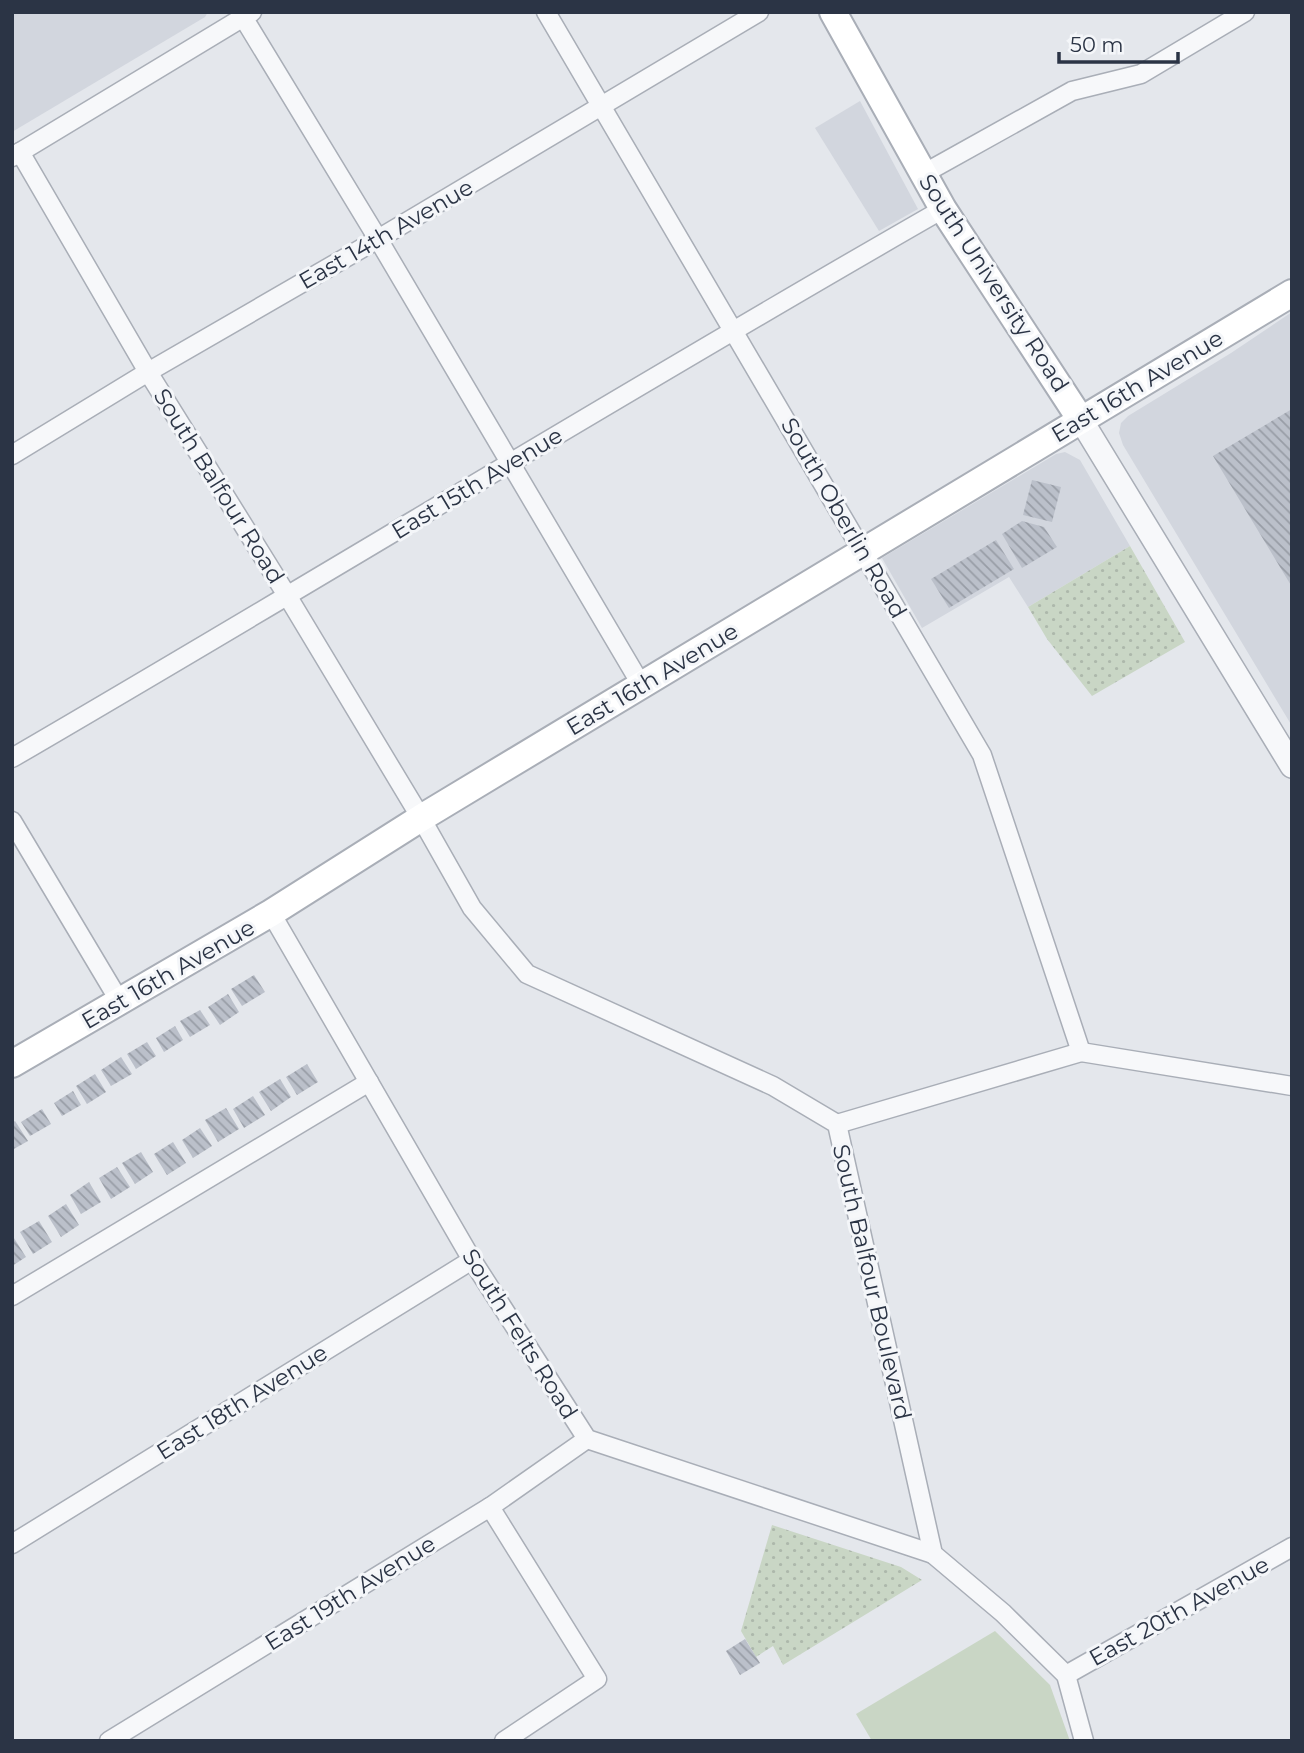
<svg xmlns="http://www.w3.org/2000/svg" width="1304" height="1753" viewBox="0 0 1304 1753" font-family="Montserrat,sans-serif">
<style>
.built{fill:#d2d6de}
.grass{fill:url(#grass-dots)}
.pitch{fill:#c9d6c5}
.building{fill:url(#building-back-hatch)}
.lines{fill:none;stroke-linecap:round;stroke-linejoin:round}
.minor-casing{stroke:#a9aeb7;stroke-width:21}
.tertiary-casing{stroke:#a9aeb7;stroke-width:26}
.secondary-casing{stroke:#a9aeb7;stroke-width:30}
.minor{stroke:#f7f8fa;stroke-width:18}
.tertiary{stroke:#f7f8fa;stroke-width:23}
.secondary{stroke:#fff;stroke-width:26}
.labels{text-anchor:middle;stroke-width:6;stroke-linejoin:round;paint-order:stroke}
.street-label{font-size:23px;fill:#2b3445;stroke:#f4f6f9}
</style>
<defs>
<pattern id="grass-dots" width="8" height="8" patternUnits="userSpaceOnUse" patternTransform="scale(1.75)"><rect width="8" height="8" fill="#c9d6c5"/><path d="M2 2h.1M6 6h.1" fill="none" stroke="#adb8ab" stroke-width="1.8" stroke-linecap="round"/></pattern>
<pattern id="building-back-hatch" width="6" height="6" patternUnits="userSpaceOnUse" patternTransform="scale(1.75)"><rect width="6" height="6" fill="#bbc0ca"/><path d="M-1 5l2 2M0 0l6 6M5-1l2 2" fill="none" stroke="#989da6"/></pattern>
</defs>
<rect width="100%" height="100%" fill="#e4e7ec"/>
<g class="built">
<path d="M12,12H208L205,17L12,132Z"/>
<path d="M860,101L918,209L879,231L815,128Z"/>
<path d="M1292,312V726L1123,445L1119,433L1121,423L1128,416L1231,353Z"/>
<path d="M1065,452L1080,460L1130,546L1028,607L1009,577L922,628L882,558L1056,454Z"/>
</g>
<g class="grass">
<path d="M1130,546L1185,642L1092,696L1047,639L1028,607Z"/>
<path d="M772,1525L901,1567L922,1580L783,1665L773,1646L756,1657L741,1631Z"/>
</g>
<path class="pitch" d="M995,1631L1050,1685L1070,1741H872L856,1714Z"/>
<g class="building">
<path d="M1292,409L1291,473L1292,587L1213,456Z"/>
<path d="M1032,480L1061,487L1052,522L1023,515Z"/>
<path d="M1022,521L1044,527L1057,547L1022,568L1002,534Z"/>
<path d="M996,540L1014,569L949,608L931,579Z"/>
<path d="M254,975L265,992L242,1006L231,989Z"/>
<path d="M228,994L239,1012L220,1025L208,1007Z"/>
<path d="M200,1010L210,1025L190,1037L180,1021Z"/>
<path d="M175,1026L183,1040L164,1052L156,1038Z"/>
<path d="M147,1042L156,1056L136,1069L127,1054Z"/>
<path d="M121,1057L132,1074L111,1086L101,1070Z"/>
<path d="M307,1064L318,1082L297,1095L286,1077Z"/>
<path d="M95,1074L106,1092L87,1104L76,1086Z"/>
<path d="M280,1079L291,1097L271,1111L259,1092Z"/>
<path d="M73,1091L81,1105L62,1116L54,1103Z"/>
<path d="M253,1096L265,1115L244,1128L233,1109Z"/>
<path d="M226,1108L239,1129L218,1142L205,1120Z"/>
<path d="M42,1109L51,1124L30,1136L21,1122Z"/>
<path d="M15,1121L28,1141L12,1150V1123Z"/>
<path d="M200,1128L212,1146L193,1158L182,1140Z"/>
<path d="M173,1142L186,1163L167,1175L154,1154Z"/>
<path d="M141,1152L153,1172L135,1184L122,1163Z"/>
<path d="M117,1167L130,1187L111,1199L99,1178Z"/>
<path d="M89,1182L101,1202L81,1214L70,1195Z"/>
<path d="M66,1204L79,1225L61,1237L48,1216Z"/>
<path d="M39,1221L52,1242L33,1254L20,1232Z"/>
<path d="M12,1235L26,1257L12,1266Z"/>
<path d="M745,1639L760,1663L740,1675L726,1651Z"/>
</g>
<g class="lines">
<g class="minor-casing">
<g id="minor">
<path d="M240,12L378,239L642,686"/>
<path d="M546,12L982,755L1081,1052"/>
<path d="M20,152L148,372L288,597L421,818L472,908L527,974L773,1086L837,1124L933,1554L1003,1613L1066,1675L1084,1741"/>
<path d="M12,157L252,12"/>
<path d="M923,174L1072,91L1141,74L1245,12"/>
<path d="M12,455L148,372L378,239L759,12"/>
<path d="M12,758C323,577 630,388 943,209"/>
<path d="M12,821L120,1002"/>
<path d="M271,913L472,1260L587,1439L933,1554"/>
<path d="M837,1124L1081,1052L1292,1086"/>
<path d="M12,1296L369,1082"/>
<path d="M490,1507L597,1679L504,1741"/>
<path d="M12,1544L472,1260"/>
<path d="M1066,1675L1292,1547"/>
<path d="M109,1741L490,1507L587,1439"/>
</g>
</g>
<g class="tertiary-casing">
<path id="tertiary" d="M1081,420L1292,766"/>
</g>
<g class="secondary-casing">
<g id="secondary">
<path d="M833,12L943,209L1081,420"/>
<path d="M12,1064L271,913L421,818L1292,293"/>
</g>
</g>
<use href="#minor" class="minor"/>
<use href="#tertiary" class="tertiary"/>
<use href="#secondary" class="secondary"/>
</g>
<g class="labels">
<g class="street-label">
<text transform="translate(386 234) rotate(-30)" y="8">East 14th Avenue</text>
<text transform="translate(994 283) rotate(57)" y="8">South University Road</text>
<text transform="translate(1137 386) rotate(-31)" y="8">East 16th Avenue</text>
<text transform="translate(477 483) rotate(-31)" y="8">East 15th Avenue</text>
<text transform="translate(219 486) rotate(58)" y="8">South Balfour Road</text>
<text transform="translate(844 518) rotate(60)" y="8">South Oberlin Road</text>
<text transform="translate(652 679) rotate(-31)" y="8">East 16th Avenue</text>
<text transform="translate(168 974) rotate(-30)" y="8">East 16th Avenue</text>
<text transform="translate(872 1282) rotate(77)" y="8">South Balfour Boulevard</text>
<text transform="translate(520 1334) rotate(58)" y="8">South Felts Road</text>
<text transform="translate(242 1402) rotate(-32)" y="8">East 18th Avenue</text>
<text transform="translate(350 1593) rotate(-32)" y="8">East 19th Avenue</text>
<text transform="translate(1179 1611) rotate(-29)" y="8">East 20th Avenue</text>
</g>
</g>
<rect width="1304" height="1753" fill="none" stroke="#2b3445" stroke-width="28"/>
<path d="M1059 52v10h119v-10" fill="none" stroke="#2b3445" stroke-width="3.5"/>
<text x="1070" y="52" font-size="21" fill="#2b3445" stroke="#f4f6f9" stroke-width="5" paint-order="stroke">50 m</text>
</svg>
